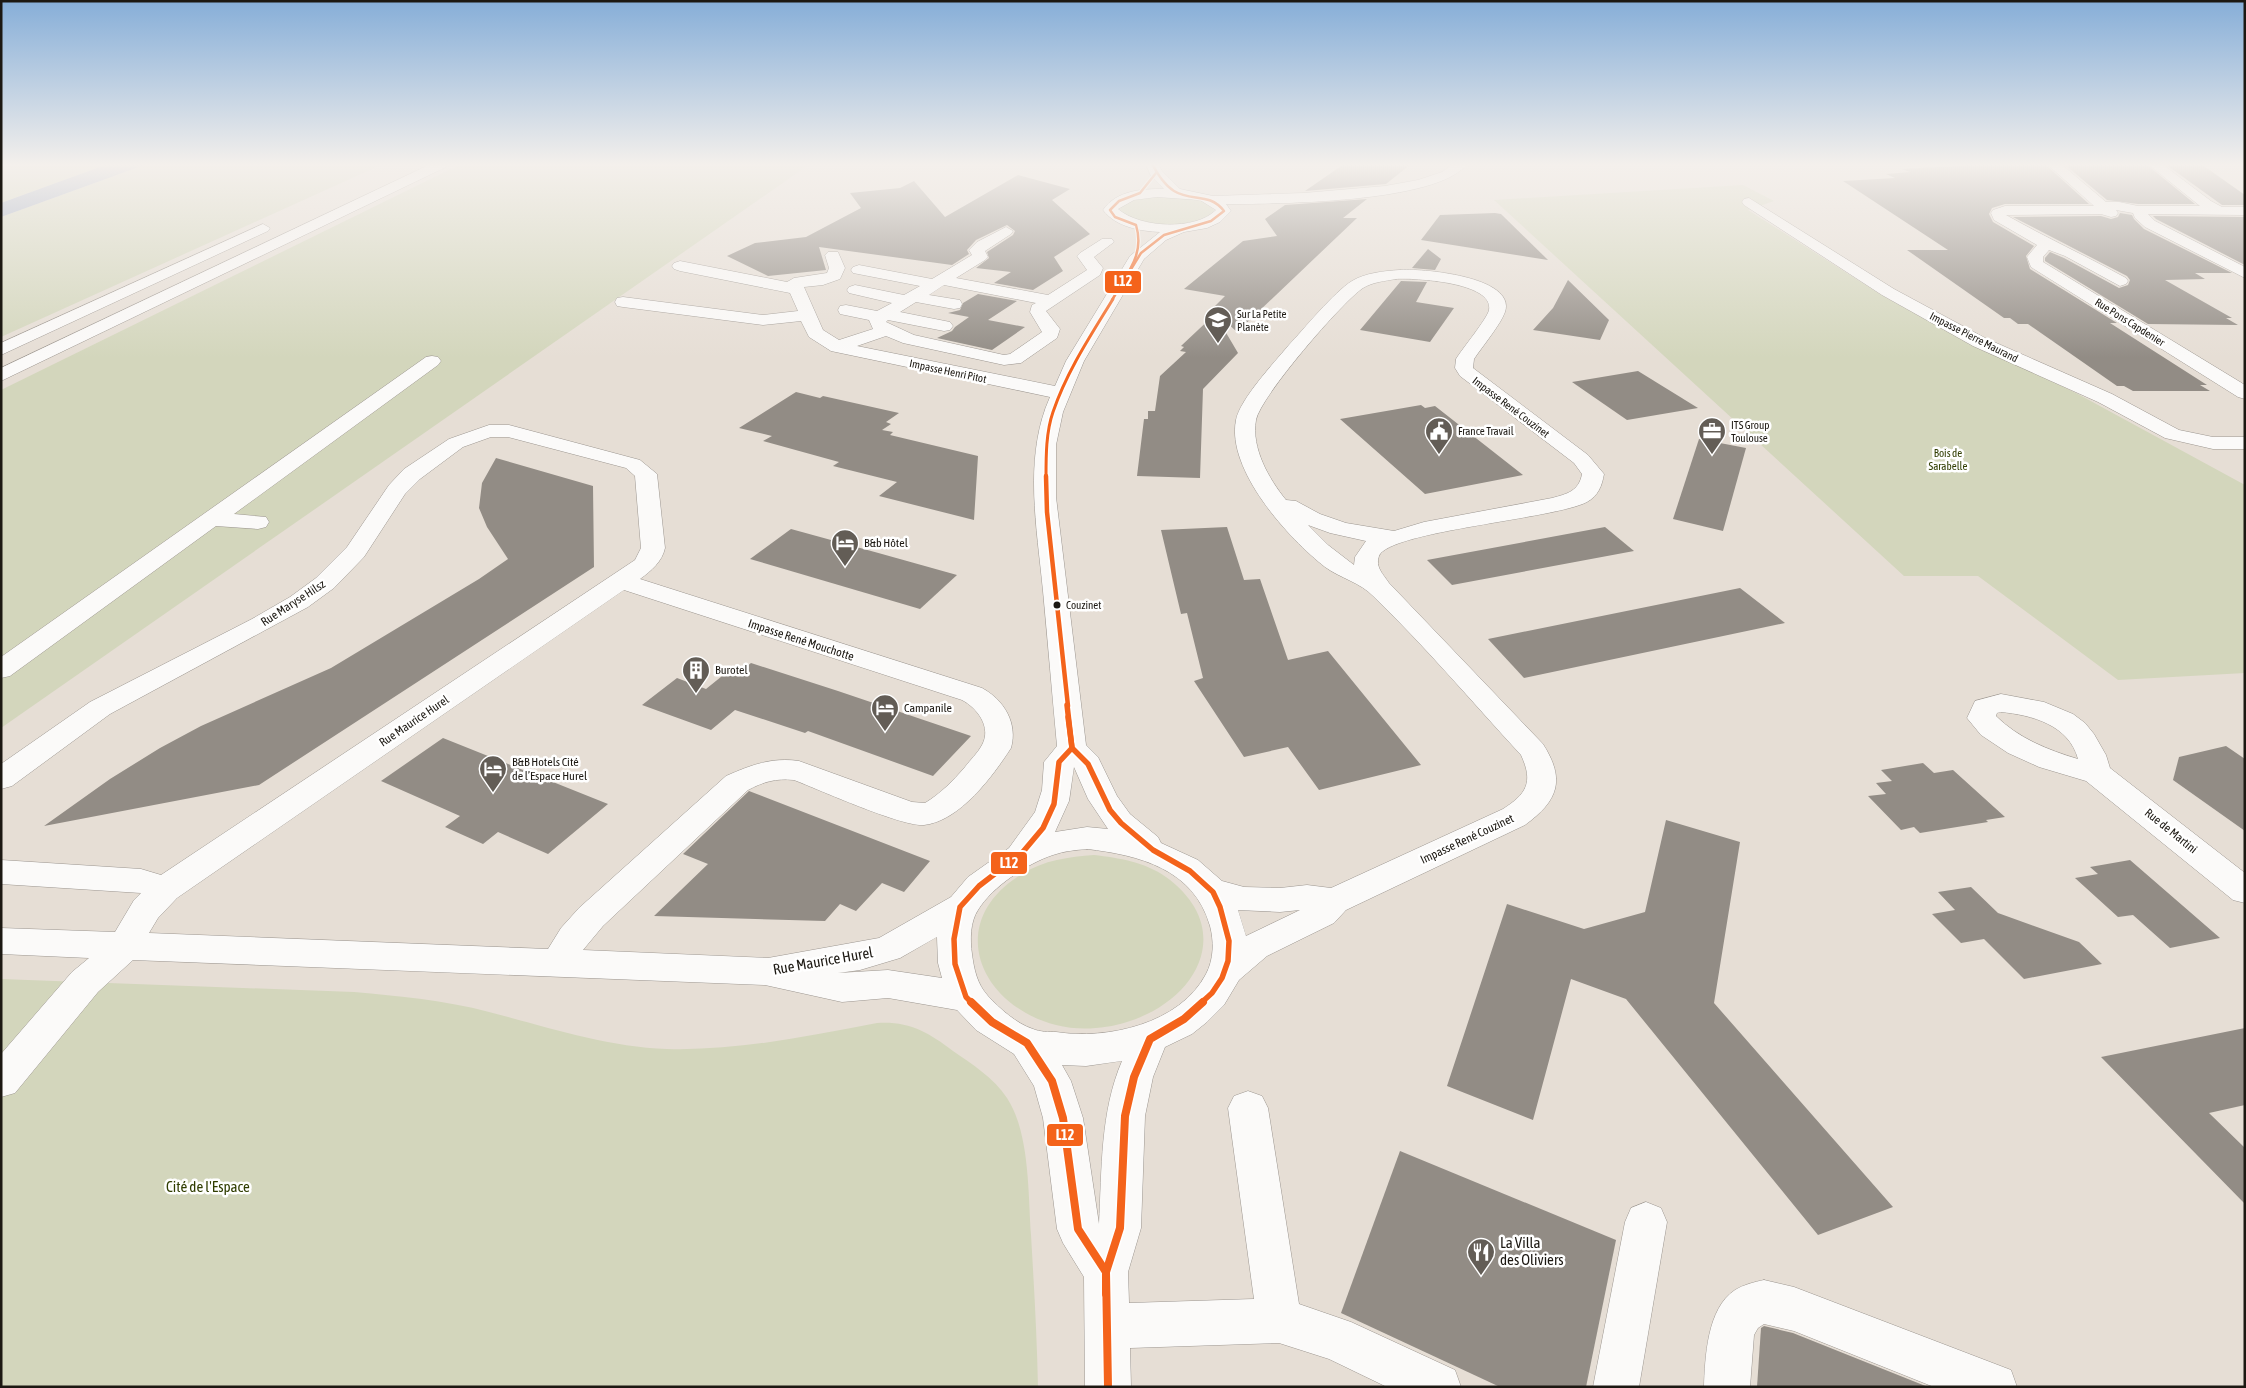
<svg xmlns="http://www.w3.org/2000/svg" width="2246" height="1388" viewBox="0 0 2246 1388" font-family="'Asap Condensed',sans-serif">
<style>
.green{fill:#d3d6bc}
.water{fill:#94a4c0}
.building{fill:#928c85}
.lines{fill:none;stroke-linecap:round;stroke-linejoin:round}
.minor-casing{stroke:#9c9690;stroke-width:1}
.highway-casing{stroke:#9c9690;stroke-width:1}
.minor{fill:#fbfaf9;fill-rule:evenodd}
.highway{fill:#fbfaf9;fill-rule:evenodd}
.bus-1-far4-casing{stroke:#fff;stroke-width:4.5}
.bus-1-far3-casing{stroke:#fff;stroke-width:5.5}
.bus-1-far2-casing{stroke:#fff;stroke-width:8}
.bus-1-far1-casing{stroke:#fff;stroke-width:9}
.bus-1-casing{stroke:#fff;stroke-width:11}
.bus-1-far4{stroke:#f4631b;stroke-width:2.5}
.bus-1-far3{stroke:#f4631b;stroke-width:3}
.bus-1-far2{stroke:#f4631b;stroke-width:4.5}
.bus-1-far1{stroke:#f4631b;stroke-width:5.5}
.bus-1{stroke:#f4631b;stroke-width:8}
.bus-dot{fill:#1c1812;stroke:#fff;stroke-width:2}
.labels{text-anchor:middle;stroke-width:5;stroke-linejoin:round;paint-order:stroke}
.far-poi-label{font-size:11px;fill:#1c1812;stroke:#fff;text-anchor:start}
.far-street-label{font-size:11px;fill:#1c1812;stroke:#fff}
.far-park-label{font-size:11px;fill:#303d00;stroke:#fff}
.bus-label{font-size:11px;fill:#1c1812;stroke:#fff;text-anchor:start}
.poi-label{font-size:12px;fill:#1c1812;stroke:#fff;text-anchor:start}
.street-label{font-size:12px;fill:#1c1812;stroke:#fff}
.near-street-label{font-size:15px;fill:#1c1812;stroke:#fff}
.near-park-label{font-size:15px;fill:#303d00;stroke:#fff}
.near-poi-label{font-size:15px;fill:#1c1812;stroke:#fff;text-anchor:start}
.line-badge{stroke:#fff;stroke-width:2}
.badge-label{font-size:14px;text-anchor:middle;font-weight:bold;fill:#fff}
</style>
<rect width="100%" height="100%" fill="#e6ded5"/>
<g class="green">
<path d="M1,164H108L1,203Z"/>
<path d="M147,164H383L1,337V217Z"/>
<path d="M461,164H810L1,728V390Z"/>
<path d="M1743,185L1774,201L1748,210L1883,296L1963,339L2076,393L2245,485V673L2118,680L1978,576H1904L1494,200Z"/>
<path d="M1155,196L1198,200L1204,201L1214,210L1213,213C1193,225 1160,230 1137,221C1132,219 1126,214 1120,211L1121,206L1134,199Z"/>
<path d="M1094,855C1119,858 1145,862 1166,877C1236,928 1199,1000 1127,1022C1105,1029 1079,1031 1056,1025C978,1005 944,921 1022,874C1044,860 1069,857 1094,855Z"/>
<path d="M1,979L354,992C399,996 444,1000 489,1012C547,1027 606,1047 667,1049C738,1051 808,1036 877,1023C909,1021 928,1032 953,1051C972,1064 994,1078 1007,1098C1030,1133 1028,1194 1031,1235C1034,1286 1037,1336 1038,1387H1Z"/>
</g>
<path class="water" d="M108,164H147L1,217V203Z"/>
<g class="building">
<path d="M1344,164H1411L1386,184L1305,191Z"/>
<path d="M1988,164H2045L2089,204H2005L1992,208L1989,214L1993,222L2034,246L2026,256L2030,269L2117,323H2110L2207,385H2200L2210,391H2133L2124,386H2117L2028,324H2018L2010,318H2004L1907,250H1948L1843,181L1895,178L1886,174L1910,172L1902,169Z"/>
<path d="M2064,164H2146L2195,204H2138L2107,200Z"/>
<path d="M2165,164H2201L2245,195V205H2222Z"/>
<path d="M1018,175L1070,189L1052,200L1090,234L1054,257L1063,271L1033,290L994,283L1011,272L976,268L989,258L987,252L1013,235L1015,231L1007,225L976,240L967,250L969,254L952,265L819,247L826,270L768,276L727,256L755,243L806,237L861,208L850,193L900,188L914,181L945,217Z"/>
<path d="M1367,199L1343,218H1357L1237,332L1212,309L1225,296L1184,289L1243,241L1277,236L1265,219L1285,205Z"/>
<path d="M1495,213L1501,214L1548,260L1421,240L1440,215Z"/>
<path d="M2120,213L2132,215L2134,219L2144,229L2232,273H2195L2205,279L2165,280L2232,318H2226L2238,325L2148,324L2045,261V258L2050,252L2064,258L2119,288L2128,285L2130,280L2127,276L2013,217L2101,216L2111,219L2118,217Z"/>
<path d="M2153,216L2245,217V265L2156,219Z"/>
<path d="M1428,249L1441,259L1435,270L1412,268Z"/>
<path d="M1568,280L1609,320L1600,340L1533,330L1553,308Z"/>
<path d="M1401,281L1427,282L1416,302L1454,308L1430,342L1360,330Z"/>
<path d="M978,294L1017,301L988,320L1025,327L992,350L937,338L952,331L955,327L969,317L948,313L960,310L963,303Z"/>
<path d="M1215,314L1238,353L1203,389L1200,478L1137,476L1144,419H1148V411H1155L1160,376L1186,352L1180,351L1184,347L1181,346Z"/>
<path d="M1638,371L1698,408L1627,420L1572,382Z"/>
<path d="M796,392L820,398L823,396L899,413L886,422L891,424L882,430L893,432L890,435L978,456L974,520L879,496L897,482L833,466L839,462L763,441L772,436L739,428Z"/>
<path d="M1421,405L1425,408L1435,406L1523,475L1425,494L1340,419Z"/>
<path d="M1699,439L1746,448L1723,531L1673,519Z"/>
<path d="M496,458L593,486L594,567L259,785L44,826L110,779L160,748L201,726L331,668L479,579L508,559L487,527L479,508L482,483Z"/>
<path d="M1227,527L1244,580L1260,579L1288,660L1328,651L1421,765L1319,790L1288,747L1244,757L1194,681L1203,678L1187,613L1181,614L1161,530Z"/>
<path d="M1605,527L1634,551L1452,585L1427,560Z"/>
<path d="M791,529L882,554L957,575L920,609L750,559Z"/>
<path d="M1740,588L1785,623L1524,678L1488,639Z"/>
<path d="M751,663L838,691L971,736L933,776L808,731L805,733L735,710L711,730L642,705L677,678L706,689L732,668L741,671Z"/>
<path d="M443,738L608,804L548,854L498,832L483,844L445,827L460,816L381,781Z"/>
<path d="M2226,746L2245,759V831L2173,780L2179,757Z"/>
<path d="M1923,763L1934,773L1953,770L2005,817L1986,820L1988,822L1920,833L1914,827L1901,830L1868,796L1886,794L1876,783L1892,781L1881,770Z"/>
<path d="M749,791L930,861L904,892L882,883L856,911L840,904L825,921L654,916L708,864L683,854Z"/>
<path d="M1666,820L1740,842L1714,1003L1893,1207L1818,1235L1626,999L1571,979L1533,1120L1447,1086L1507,904L1584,929L1645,912Z"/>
<path d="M2130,860L2220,938L2170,948L2133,915L2118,917L2075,878L2098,874L2090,867Z"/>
<path d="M1971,887L1998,913L2079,942L2102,964L2024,979L1984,939L1961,943L1932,914L1955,910L1938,892Z"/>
<path d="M2245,1028V1105L2209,1113L2245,1148V1204L2101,1057Z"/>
<path d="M1400,1151L1616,1240L1586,1387H1500L1341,1313Z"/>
<path d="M1764,1326L1793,1333L1928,1387H1757L1761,1328Z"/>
</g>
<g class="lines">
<g class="minor-casing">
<g id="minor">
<path d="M1146,164H1158L1162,171L1180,189L1213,196L1304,193L1385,186L1418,180L1442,172L1453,164H1467C1438,203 1275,204 1226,204L1231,211L1220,222L1207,228L1184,232L1166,240L1144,259L1084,361L1063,412L1056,445V497L1086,745L1098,757L1117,796L1130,814L1158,837L1161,843L1198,860L1222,881L1244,887L1280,888L1307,885L1331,888L1503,809C1526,794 1534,783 1521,755C1472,702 1425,646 1373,596C1361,583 1340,578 1325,567C1289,539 1226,470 1236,420C1240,399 1274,363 1288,346C1304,329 1334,292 1352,281C1365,273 1384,271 1399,270C1419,268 1517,276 1505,312C1501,324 1482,347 1474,359L1473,368L1588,455L1604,474C1602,486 1598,496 1587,502C1555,519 1389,531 1379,556C1375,567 1383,574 1389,583L1543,744C1566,780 1558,801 1525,825L1346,910L1334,923L1267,956L1239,980L1224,1005L1207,1022L1192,1034L1165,1047L1153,1077L1145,1116L1141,1228L1128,1272L1129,1303L1254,1299L1228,1108L1234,1096L1248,1091L1262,1096L1268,1108L1299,1304L1351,1322L1455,1370L1461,1387H1387L1329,1359L1279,1343L1130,1348L1131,1387H1085L1084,1277L1063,1243L1057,1229L1043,1118L1034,1086L1014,1054L976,1030L957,1010L888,998L842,1002L765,985L133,960L98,992L15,1093L1,1097V1054L72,972L89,958L1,954V928L115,932L134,900L141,893L1,884V860L141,869L161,875L635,560L641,548L635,476L626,468L508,437H491L463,447L420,479L405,494L364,557L334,588L308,607L110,714L12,786L1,789V764L90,702L252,619L290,597L316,578L347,547L389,485L404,469L449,439L489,425H509L640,460L657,474L665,548C662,562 651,571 640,579L982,688C1004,700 1018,723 1011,748C993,776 960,821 924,825C902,827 820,790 794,780C776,778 763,782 748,790L603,926L583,950L768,958L879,938L951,897L968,877L1009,848L1035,812L1042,790L1044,762L1057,746C1052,694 1048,643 1043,591C1037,528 1023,457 1050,397L831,351L809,337L801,321L763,325L623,307L617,306L615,302L617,298L623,297L763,315L798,311L790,293L680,271L674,269L672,266L674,263L680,261L787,282L794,278L827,273L829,268L825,255L828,252H838L845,268L840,279L823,285L804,287L823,330L839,340L873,329L869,320L840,314L838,310L840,306L846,305L877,311L892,303L849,293L847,290L849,287L855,285L904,295L920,286L853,273L851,270L853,267L859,265L932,279L972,255L969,250L977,242L1006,227L1013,231L1011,234L985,251L988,257L985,260L956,278L1048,295L1087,270L1077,256L1080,253L1102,239H1112L1114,242L1094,257L1103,268L1100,275L1046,311L1060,329L1057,338L1021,363L1004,365L903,343L886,336L857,346L1055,386L1066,361L1130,256L1160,232C1140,231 1116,227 1103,210C1117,190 1142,189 1164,189L1151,176ZM1157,197L1200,200L1216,210C1195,231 1140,228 1118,209L1134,200ZM1396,279C1414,278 1494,282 1489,310C1487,319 1462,349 1456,359L1455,368L1460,376L1574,463L1582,474C1579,491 1567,494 1552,498L1424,522L1394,531L1346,523L1320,514L1296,501L1286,500C1269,479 1251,448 1256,420C1260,397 1343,301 1363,288C1373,282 1385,281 1396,279ZM944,285L1036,303L1032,305L1030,312L1042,332L1010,354L1004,355L914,335L886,322L888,320L944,331L950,330L953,326L950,322L900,312L916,302L954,309L960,308L962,304L960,300L929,295ZM1308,525L1330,533L1366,541L1355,557L1354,565L1328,545ZM624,590L962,700C977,708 992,727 982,745C978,753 970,760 965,767C953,781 940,794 925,803L912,802L799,761C772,757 751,765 726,776L579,908L561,928L548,949L149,933L158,918L177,898ZM1074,767L1088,799L1108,829L1087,827L1055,832L1069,801ZM1087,849C1139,855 1194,869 1210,926C1214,941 1214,959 1206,974C1180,1024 1107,1040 1056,1032C1049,1032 1040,1032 1033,1029C1017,1024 999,1008 988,996C977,984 974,969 972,954C970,940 970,922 978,910C992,887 1028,863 1053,855C1064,851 1076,850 1087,849ZM1238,910L1280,912L1300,910L1246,936ZM937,937L938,963L942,978L888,970L838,973L860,970L900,958ZM1122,1061C1100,1112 1102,1169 1099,1224L1083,1118L1071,1081L1062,1065L1086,1066Z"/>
<path d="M2047,164H2061L2106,202H2119L2138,206H2200L2148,164H2162L2211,201L2222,207H2245V215L2148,214L2155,221L2245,267V278L2145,227L2135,218L2133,213L2116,210L2118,213L2116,216L2111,217L2101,214L2006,215C2045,237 2086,256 2126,278L2128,281L2126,284L2120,286L2065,256L2049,250L2043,257V262L2245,385V399L2238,397L2031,267L2027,257L2037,245L1994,220L1991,213L1993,210L2005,206H2094Z"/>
<path d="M1749,198L1894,289L1985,338L2112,394L2179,430L2213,437H2245V449H2213L2165,438L2098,402L1973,346L1882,295L1744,205L1742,202L1744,199Z"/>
<path d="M432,356L438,357L441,361L438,365L234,514L266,517L269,522L266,527L258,529L216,526L10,676L1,678V657L426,357Z"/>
<path d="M2001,694L2044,702L2073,714L2085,723L2094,734L2106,755L2110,768L2245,873V903L2233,900L2086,781L2039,767L2008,753L1981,735L1967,718L1975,701ZM2001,712C2032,715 2069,725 2078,759C2048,750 2018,738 1996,716L1997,713Z"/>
<path d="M1646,1202L1661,1208L1667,1222L1639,1387H1593L1625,1222L1631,1208Z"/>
<path d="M1764,1280L1794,1287L2011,1370L2017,1387H1934L1794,1331L1764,1324L1758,1328L1754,1335L1750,1387H1704C1705,1358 1707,1308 1735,1290C1743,1285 1754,1282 1764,1280Z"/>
</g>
</g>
<g class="highway-casing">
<g id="highway">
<path d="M431,164H447L446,167L1,381V368Z"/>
<path d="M263,224L270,228L268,231L1,355V343Z"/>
</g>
</g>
<use href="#minor" class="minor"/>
<use href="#highway" class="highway"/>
<g class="bus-1-far4-casing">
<g id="bus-1-far4">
<path d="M1121,284C1134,265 1143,248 1136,225L1115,217L1110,210L1119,201L1140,193L1156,173"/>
<path d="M1112,300L1141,253L1164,235L1211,221L1224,211C1209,192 1192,202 1174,191C1164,185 1158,174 1152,164"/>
</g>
</g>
<g class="bus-1-far3-casing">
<path id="bus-1-far3" d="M1046,477C1046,456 1046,432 1053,412C1067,371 1091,335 1113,299"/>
</g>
<g class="bus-1-far2-casing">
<path id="bus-1-far2" d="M1046,476L1047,512L1068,706"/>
</g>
<g class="bus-1-far1-casing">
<g id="bus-1-far1">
<path d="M1067,705L1072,748L1088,764L1110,810L1121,823L1153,850L1190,871L1213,892L1220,907L1229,941L1228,961L1222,978L1212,993L1201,1003"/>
<path d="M972,1003L966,997L955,964L954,939L960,907L979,886L1022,853L1043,828L1054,804L1059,762L1072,748L1068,717"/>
</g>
</g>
<g class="bus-1-casing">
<g id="bus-1">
<path d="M971,1002L992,1022L1027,1043L1052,1081L1063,1118L1078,1229L1106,1272V1294"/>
<path d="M1108,1387L1106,1272L1120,1228L1125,1116L1134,1077L1150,1039L1184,1019L1203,1002"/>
</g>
</g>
<use href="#bus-1-far4" class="bus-1-far4"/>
<use href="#bus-1-far3" class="bus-1-far3"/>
<use href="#bus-1-far2" class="bus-1-far2"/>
<use href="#bus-1-far1" class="bus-1-far1"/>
<use href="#bus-1" class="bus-1"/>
</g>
<linearGradient id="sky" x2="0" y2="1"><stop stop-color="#86aed8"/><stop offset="0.46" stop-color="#f4f0ec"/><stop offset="1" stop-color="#f4f0ec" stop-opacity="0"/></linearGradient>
<rect width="2246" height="358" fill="url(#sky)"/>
<defs>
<g id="school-pin" transform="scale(1.4375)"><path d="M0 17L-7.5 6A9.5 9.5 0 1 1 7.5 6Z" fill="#635d56" stroke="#fff"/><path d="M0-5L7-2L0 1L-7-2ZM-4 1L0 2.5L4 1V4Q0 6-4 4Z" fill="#fff"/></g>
<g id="civic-pin" transform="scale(1.4375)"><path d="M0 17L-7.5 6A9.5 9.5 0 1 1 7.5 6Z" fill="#635d56" stroke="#fff"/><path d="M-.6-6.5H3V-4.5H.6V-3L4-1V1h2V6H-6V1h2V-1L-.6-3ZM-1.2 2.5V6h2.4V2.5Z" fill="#fff"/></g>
<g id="office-pin" transform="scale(1.4375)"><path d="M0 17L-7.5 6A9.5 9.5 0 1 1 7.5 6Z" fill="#635d56" stroke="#fff"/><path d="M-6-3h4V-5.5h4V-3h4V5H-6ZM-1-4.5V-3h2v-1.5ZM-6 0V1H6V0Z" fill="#fff"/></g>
<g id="hotel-pin" transform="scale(1.4375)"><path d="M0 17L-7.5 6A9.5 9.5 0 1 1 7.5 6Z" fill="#635d56" stroke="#fff"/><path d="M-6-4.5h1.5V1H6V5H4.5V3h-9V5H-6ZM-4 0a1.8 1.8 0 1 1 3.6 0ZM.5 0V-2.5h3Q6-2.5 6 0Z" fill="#fff"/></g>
<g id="building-pin" transform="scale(1.4375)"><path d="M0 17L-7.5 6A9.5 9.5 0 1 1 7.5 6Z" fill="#635d56" stroke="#fff"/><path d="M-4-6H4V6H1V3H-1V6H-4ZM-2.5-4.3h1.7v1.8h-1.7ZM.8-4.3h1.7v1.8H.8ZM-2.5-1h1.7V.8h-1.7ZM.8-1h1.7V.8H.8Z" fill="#fff"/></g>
<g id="restaurant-pin" transform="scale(1.4375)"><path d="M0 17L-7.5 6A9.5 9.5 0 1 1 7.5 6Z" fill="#635d56" stroke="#fff"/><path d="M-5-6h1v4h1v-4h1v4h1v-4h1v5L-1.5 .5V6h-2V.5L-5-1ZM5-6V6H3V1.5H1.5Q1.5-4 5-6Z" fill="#fff"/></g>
</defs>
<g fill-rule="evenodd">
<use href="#school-pin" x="1218" y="320"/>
<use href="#civic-pin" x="1439" y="431"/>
<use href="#office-pin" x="1712" y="431"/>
<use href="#hotel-pin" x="845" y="543"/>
<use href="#building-pin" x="696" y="670"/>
<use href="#hotel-pin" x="885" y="708"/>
<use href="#hotel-pin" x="493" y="769"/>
<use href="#restaurant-pin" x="1481" y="1252"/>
</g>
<circle class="bus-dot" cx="1057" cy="605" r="4.5"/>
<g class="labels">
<g class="far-poi-label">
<text x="1237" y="318">Sur La Petite<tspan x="1237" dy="13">Planète</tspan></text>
<text x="1731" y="429">ITS Group<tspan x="1731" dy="13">Toulouse</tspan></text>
<text x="1458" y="435">France Travail</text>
</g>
<g class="far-street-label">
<text transform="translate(2130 322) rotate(32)" y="4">Rue Pons Capdenier</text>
<text transform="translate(1974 337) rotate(27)" y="4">Impasse Pierre Maurand</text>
<text transform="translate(948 371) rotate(12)" y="4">Impasse Henri Pitot</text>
<text transform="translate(1511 407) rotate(37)" y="4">Impasse René Couzinet</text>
</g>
<g class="far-park-label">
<text x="1948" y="457">Bois de<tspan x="1948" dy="13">Sarabelle</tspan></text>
</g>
<g class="bus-label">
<text x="1066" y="609">Couzinet</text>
</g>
<g class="poi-label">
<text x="864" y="547">B&amp;b Hôtel</text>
<text x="715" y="674">Burotel</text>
<text x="904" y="712">Campanile</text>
<text x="512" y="766">B&amp;B Hotels Cité<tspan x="512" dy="14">de l’Espace Hurel</tspan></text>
</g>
<g class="street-label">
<text transform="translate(293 603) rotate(-33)" y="4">Rue Maryse Hilsz</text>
<text transform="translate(801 640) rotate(18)" y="4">Impasse René Mouchotte</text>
<text transform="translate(414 721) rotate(-34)" y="4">Rue Maurice Hurel</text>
<text transform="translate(2171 831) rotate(39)" y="4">Rue de Martini</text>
<text transform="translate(1467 839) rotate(-25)" y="4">Impasse René Couzinet</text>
</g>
<g class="near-street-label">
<text transform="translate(823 961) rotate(-10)" y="5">Rue Maurice Hurel</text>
</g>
<g class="near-park-label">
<text x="208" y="1192">Cité de l'Espace</text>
</g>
<g class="near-poi-label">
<text x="1500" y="1248">La Villa<tspan x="1500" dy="17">des Oliviers</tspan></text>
</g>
</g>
<g class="line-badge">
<rect x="1104" y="270" width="38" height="24" rx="5" fill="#f4631b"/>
<rect x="990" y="851" width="38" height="24" rx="5" fill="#f4631b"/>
<rect x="1046" y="1123" width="38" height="24" rx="5" fill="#f4631b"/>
</g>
<g class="badge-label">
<text x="1123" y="286">L12</text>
<text x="1009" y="868">L12</text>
<text x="1065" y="1140">L12</text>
</g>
<rect width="2246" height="1388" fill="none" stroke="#1c1812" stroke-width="5"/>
</svg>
